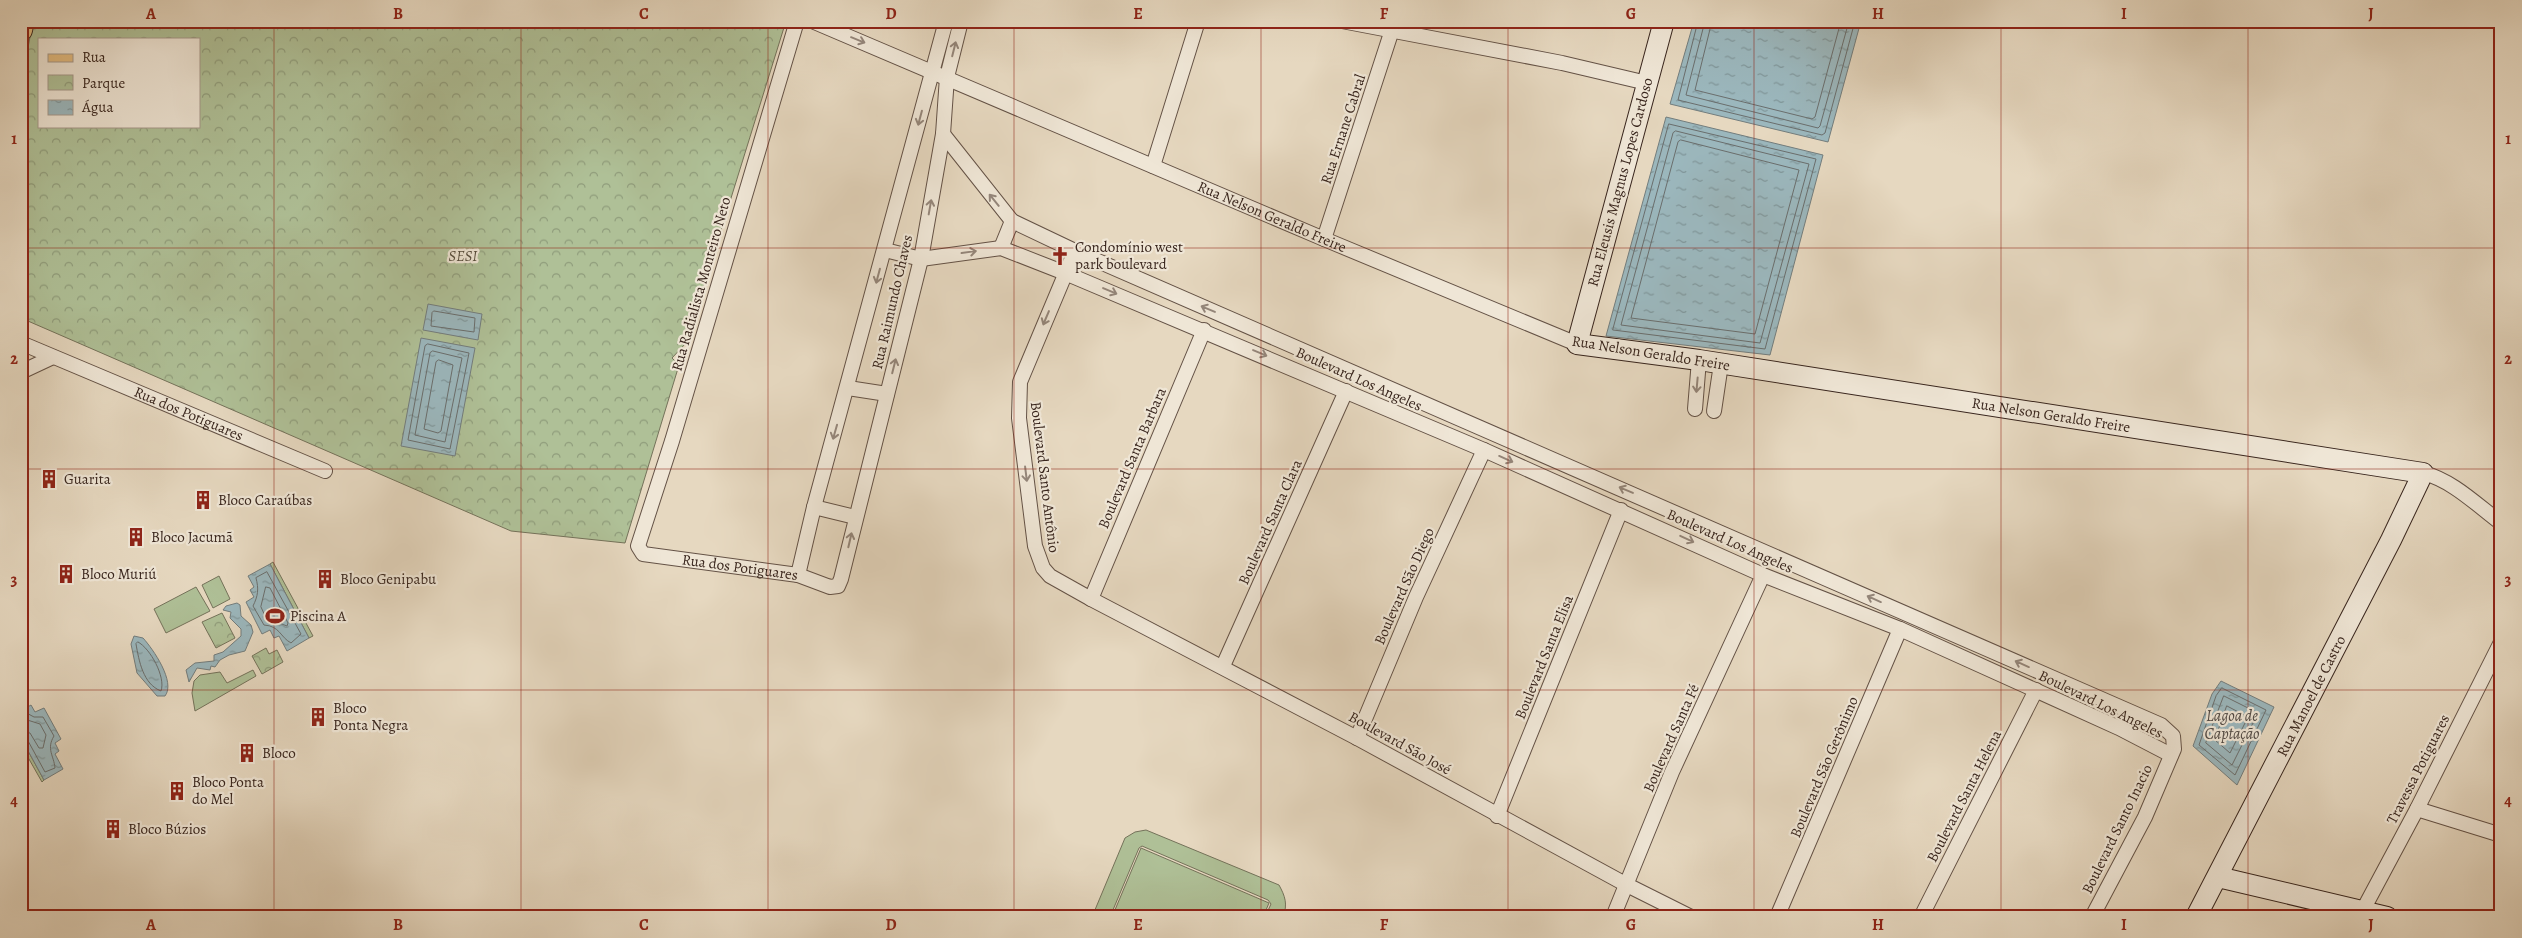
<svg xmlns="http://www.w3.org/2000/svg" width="2522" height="938" viewBox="0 0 2522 938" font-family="Alegreya,serif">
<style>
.green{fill:#afc097;stroke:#74725a}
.park{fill:url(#park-crowns);stroke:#74725a;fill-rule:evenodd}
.water{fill:url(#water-ripples);stroke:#737d7d}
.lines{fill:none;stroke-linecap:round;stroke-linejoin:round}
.shore{stroke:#6a6e6d;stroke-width:1}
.street-casing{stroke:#645246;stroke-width:16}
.secondary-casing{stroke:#38251d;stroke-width:22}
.primary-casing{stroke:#38251d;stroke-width:24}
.street{stroke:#efe6d6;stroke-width:14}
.secondary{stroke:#efe6d6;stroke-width:20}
.primary{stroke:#e3bc80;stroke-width:22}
.oneway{stroke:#94867a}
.grid{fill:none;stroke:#8f2418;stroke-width:1;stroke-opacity:0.55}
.labels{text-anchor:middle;stroke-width:4.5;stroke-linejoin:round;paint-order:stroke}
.street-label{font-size:15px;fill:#38251d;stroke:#efe6d6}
.poi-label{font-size:15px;fill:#38251d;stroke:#efe6d6;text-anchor:start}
.park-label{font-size:15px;font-style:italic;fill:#564c3c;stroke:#efe6d6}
.water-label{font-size:16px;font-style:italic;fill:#514a45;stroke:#efe6d6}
.neatline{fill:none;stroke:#8f2418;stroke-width:2}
.grid-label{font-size:16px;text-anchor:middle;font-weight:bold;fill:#8f2418}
</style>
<defs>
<pattern id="park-crowns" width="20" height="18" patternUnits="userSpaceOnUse" patternTransform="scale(1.25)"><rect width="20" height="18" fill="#afc097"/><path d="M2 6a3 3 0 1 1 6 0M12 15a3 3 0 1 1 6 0" fill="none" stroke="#8f9c7b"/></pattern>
<pattern id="water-ripples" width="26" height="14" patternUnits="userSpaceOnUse" patternTransform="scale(1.25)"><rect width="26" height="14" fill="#9bb7bd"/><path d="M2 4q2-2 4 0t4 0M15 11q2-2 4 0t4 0" fill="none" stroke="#7f9599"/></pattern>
</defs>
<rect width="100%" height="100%" fill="#e6d8c0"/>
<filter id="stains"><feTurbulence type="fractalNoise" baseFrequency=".004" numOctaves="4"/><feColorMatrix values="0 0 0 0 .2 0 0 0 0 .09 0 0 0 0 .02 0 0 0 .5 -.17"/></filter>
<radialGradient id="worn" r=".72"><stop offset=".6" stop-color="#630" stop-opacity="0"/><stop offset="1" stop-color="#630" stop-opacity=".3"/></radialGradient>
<g class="green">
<path d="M273,562L313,636L309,638L270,564Z"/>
<path d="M219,576L230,599L213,608L202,585Z"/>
<path d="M196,587L210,611L166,633L154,609Z"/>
<path d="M253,670L256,676L195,711L192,693L194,681L200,675L220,672L227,683Z"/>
<path d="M21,738L44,780L42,782L21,745Z"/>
<path d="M1146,830L1279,885C1285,896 1288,904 1283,917H1265L1271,904L1268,900L1142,846L1139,848L1110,917H1092L1125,838L1135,832Z"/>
<path d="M1141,848L1269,903L1263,917H1112Z"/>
</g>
<g class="park">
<path d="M33,21H786L686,343L672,358L679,365L625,543L511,531L21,318V85ZM39,39H199V126H39Z"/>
<path d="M222,613L235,638L216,648L202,622Z"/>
<path d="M266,648L269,654L277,650L283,662L262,674L252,656Z"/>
</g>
<g class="water">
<path d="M1694,21H1861L1828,142L1670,104Z"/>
<path d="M1666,117L1823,155L1770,355L1606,336Z"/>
<path d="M428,304L482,314L478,340L423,330Z"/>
<path d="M421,338L475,348L455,456L401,446Z"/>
<path d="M270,564L309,638L287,651L279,636L274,638L270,630L262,634L246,602L254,597L250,590L254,587L248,576Z"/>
<path d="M237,603L240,605L241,616L251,625L253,632L245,651L229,655L220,660L215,667L211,666L210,670L197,668L189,682L186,670L195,663L214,661V655L223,652L241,636V629L230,618L231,612L223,610L226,606Z"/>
<path d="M134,636L143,638C153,649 176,682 165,696H157L137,673L131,644Z"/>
<path d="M2221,681L2274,707L2237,785L2193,746L2212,694Z"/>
<path d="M21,700L26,708L31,705L35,712L44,708L61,739L55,743L59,751L55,754L63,769L44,780L21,738Z"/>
</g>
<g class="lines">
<g class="shore">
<path d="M1698,21L1678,100L1822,135L1825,133L1855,21"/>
<path d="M1705,21L1686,95L1818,128L1820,126L1849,21"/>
<path d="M1712,21L1695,90L1812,119L1815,117L1841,21"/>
<path d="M1669,124L1816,159L1765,349L1613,330Z"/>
<path d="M1676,131L1809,164L1760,343L1621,325L1673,133Z"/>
<path d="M1681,140L1799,170L1755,334L1631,318L1678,142Z"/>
<path d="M434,311L475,318L474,332L431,326L432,313Z"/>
<path d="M428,344L469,353L450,449L408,440L425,346Z"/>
<path d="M433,351L462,358L445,442L415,435L430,353Z"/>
<path d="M439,360L453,365L441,431L438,433L424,429L436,362Z"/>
<path d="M267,572L301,634L291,643C280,637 280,626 264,625L253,606C258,596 259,589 256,578Z"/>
<path d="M266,587L270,588L288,623L287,626L266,618L261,607Z"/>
<path d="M138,642C150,648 166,677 161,691C143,684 139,661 136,644Z"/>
<path d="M2222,688L2266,710L2235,775L2199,745L2216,696Z"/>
<path d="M2224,696L2258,713L2232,765L2206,743Z"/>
<path d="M2227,706L2248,717L2230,753L2215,740Z"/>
<path d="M21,710L34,717H43L54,736C46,749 54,756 55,768L45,772L27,739L21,737"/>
<path d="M21,718L40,724L46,735L43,748H39L30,733L21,731"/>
</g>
<g class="street-casing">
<g id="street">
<path id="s1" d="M797,21L672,441L638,546L643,554L798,575L830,587L838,586L841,579L921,259L943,134L947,77L961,21"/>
<path id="s2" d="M812,21L1324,239L1577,344"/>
<path d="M1342,21L1562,63L1647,83"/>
<path d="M943,134L1012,221L1075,251L2161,725L2173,736L2174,749L2145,817L2092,917"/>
<path d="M1153,166L1198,21"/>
<path d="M1324,239L1392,30"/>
<path d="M1001,248L1012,221"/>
<path d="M885,250L921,259L1001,248L1065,273L1484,450L1763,575L1900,629L2119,728L2171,755"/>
<path d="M1075,251L1020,382L1019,418L1035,546L1043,568L1050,576L1091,599L1357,738L1627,885L1691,917"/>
<path id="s3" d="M21,343L325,471"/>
<path d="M21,372L53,357"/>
<path d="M848,388L887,394"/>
<path d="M1695,409L1699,360"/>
<path d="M1714,411L1721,364"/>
<path d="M2423,473C2452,480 2477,505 2501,523"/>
<path d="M814,507L855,517"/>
<path d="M798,575L814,507L946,21"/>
<path d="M1091,599L1204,330"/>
<path d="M1223,666L1346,391"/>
<path d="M1357,738L1416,597L1484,450"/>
<path d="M2417,809L2501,835"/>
<path d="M1497,816L1621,510"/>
<path d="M2363,910L2417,809L2501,642"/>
<path d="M1613,917L1672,772L1763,575"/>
<path d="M1777,917L1900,629"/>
<path d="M1921,917L2036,690"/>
</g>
</g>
<g class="secondary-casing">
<g id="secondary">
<path id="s4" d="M1664,21L1577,344L1699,360L2423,473L2391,540L2196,917"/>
<path d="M2218,877L2387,917"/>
</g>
</g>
<g class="primary-casing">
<path id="primary" d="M21,30L23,21"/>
</g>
<use href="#street" class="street"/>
<use href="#secondary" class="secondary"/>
<use href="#primary" class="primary"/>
</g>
<defs><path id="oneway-shaft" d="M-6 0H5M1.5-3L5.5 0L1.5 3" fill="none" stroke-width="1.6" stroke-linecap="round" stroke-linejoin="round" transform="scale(1.25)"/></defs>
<g class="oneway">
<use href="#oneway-shaft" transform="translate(858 40) rotate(22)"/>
<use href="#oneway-shaft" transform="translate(954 49) rotate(-76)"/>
<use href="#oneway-shaft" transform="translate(920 118) rotate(105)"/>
<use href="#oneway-shaft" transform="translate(994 200) rotate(-129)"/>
<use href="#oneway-shaft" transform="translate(930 207) rotate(-80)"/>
<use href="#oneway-shaft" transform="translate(969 252) rotate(-8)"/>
<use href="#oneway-shaft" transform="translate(878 276) rotate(105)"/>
<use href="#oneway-shaft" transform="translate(1110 291) rotate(23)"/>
<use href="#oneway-shaft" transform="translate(1208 309) rotate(-157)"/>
<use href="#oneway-shaft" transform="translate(1046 318) rotate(113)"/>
<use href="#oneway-shaft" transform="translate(1260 353) rotate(23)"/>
<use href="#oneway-shaft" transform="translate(894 366) rotate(-76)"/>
<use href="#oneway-shaft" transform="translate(1697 385) rotate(95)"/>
<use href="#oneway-shaft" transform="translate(835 432) rotate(106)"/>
<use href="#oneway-shaft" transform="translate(1506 459) rotate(24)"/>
<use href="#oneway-shaft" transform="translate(1026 474) rotate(83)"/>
<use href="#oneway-shaft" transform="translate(1626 490) rotate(-157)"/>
<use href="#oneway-shaft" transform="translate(1687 539) rotate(25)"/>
<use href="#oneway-shaft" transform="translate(850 540) rotate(-77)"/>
<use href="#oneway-shaft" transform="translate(1874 599) rotate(-156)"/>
<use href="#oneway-shaft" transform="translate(2022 664) rotate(-156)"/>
</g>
<path class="grid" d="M274,21V917M521,21V917M768,21V917M1014,21V917M1261,21V917M1508,21V917M1754,21V917M2001,21V917M2248,21V917M21,248H2501M21,469H2501M21,690H2501"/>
<defs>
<g id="church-bare" transform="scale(1.5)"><path d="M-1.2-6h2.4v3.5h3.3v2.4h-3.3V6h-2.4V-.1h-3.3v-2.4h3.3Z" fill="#8f2418" stroke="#efe6d6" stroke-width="2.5" paint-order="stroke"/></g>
<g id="building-bare" transform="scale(1.5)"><path d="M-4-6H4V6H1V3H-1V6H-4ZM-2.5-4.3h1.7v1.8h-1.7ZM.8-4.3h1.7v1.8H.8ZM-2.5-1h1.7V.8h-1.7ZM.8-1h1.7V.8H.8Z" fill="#8f2418" stroke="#efe6d6" stroke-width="2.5" paint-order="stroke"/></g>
<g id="stadium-bare" transform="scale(1.5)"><path d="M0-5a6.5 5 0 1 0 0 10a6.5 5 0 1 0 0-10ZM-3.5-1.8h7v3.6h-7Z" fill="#8f2418" stroke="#efe6d6" stroke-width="2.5" paint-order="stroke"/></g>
</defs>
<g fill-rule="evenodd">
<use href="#church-bare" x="1060" y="256"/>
<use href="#building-bare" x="49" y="479"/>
<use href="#building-bare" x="203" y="500"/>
<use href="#building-bare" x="136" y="537"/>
<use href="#building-bare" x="66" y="574"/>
<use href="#building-bare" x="325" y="579"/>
<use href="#stadium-bare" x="275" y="616"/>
<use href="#building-bare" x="318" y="717"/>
<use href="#building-bare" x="247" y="753"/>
<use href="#building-bare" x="177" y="791"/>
<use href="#building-bare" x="113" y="829"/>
</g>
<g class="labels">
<g class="street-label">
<text transform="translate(1343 129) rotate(-72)" y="5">Rua Ernane Cabral</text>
<text transform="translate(1620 182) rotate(-75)" y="5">Rua Eleusis Magnus Lopes Cardoso</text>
<text dy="5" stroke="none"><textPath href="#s2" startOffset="500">Rua Nelson Geraldo Freire</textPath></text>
<text transform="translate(701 284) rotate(-74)" y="5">Rua Radialista Monteiro Neto</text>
<text transform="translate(892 302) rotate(-77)" y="5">Rua Raimundo Chaves</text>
<text transform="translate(1651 353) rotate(9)" y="5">Rua Nelson Geraldo Freire</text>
<text transform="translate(1359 379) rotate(24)" y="5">Boulevard Los Angeles</text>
<text dy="5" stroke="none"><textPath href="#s3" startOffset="182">Rua dos Potiguares</textPath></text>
<text dy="5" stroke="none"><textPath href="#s4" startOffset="814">Rua Nelson Geraldo Freire</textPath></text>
<text transform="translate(1132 458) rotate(-67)" y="5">Boulevard Santa Barbara</text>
<text transform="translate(1045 477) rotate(83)" y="5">Boulevard Santo Antônio</text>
<text transform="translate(1270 522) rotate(-66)" y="5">Boulevard Santa Clara</text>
<text transform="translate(1730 541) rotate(24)" y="5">Boulevard Los Angeles</text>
<text dy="5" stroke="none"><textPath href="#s1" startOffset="656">Rua dos Potiguares</textPath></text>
<text transform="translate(1404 586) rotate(-66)" y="5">Boulevard São Diego</text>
<text transform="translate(1544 657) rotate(-68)" y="5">Boulevard Santa Elisa</text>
<text transform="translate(2311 696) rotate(-63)" y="5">Rua Manoel de Castro</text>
<text transform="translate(2101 704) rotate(26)" y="5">Boulevard Los Angeles</text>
<text transform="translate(1671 738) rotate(-66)" y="5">Boulevard Santa Fé</text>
<text transform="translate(1400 743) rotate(29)" y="5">Boulevard São José</text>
<text transform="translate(1824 767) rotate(-67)" y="5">Boulevard São Gerônimo</text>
<text transform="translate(2418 769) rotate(-63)" y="5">Travessa Potiguares</text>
<text transform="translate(1964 796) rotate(-63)" y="5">Boulevard Santa Helena</text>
<text transform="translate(2117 829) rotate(-64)" y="5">Boulevard Santo Inacio</text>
</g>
<g class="poi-label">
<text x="1075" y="252">Condomínio west<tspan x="1075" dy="17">park boulevard</tspan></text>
<text x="64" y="484">Guarita</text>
<text x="218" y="505">Bloco Caraúbas</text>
<text x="151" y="542">Bloco Jacumã</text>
<text x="81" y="579">Bloco Muriú</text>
<text x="340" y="584">Bloco Genipabu</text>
<text x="290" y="621">Piscina A</text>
<text x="333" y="713">Bloco<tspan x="333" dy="17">Ponta Negra</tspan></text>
<text x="262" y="758">Bloco</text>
<text x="192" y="787">Bloco Ponta<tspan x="192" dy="17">do Mel</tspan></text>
<text x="128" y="834">Bloco Búzios</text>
</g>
<g class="park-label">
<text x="463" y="261">SESI</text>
</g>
<g class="water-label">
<text x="2232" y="721">Lagoa de<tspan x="2232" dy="18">Captação</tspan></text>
</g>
</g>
<rect width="2522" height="938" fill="none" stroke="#e6d8c0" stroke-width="55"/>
<rect x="38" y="38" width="162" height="90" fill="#efe6d6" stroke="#a6998c"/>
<rect x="48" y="54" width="25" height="8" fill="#e3bc80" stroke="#a6998c"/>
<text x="82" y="62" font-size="15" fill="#38251d">Rua</text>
<rect x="48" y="75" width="25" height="15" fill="url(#park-crowns)" stroke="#a6998c"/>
<text x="82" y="88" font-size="15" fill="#38251d">Parque</text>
<rect x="48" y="100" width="25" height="15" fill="url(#water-ripples)" stroke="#a6998c"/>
<text x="82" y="112" font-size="15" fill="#38251d">Água</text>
<rect x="28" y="28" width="2466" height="882" class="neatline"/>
<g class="grid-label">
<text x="151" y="19">A</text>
<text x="398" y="19">B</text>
<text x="644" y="19">C</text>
<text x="891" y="19">D</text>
<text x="1138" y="19">E</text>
<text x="1384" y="19">F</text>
<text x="1631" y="19">G</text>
<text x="1878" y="19">H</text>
<text x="2124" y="19">I</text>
<text x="2371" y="19">J</text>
<text x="14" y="144">1</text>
<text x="2508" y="144">1</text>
<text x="14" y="364">2</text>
<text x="2508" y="364">2</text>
<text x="14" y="585">3</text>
<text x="2508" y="585">3</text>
<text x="14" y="806">4</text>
<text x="2508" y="806">4</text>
<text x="151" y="930">A</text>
<text x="398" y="930">B</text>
<text x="644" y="930">C</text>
<text x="891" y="930">D</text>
<text x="1138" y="930">E</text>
<text x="1384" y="930">F</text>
<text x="1631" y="930">G</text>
<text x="1878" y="930">H</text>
<text x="2124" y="930">I</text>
<text x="2371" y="930">J</text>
</g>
<rect width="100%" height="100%" filter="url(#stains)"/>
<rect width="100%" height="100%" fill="url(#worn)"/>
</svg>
